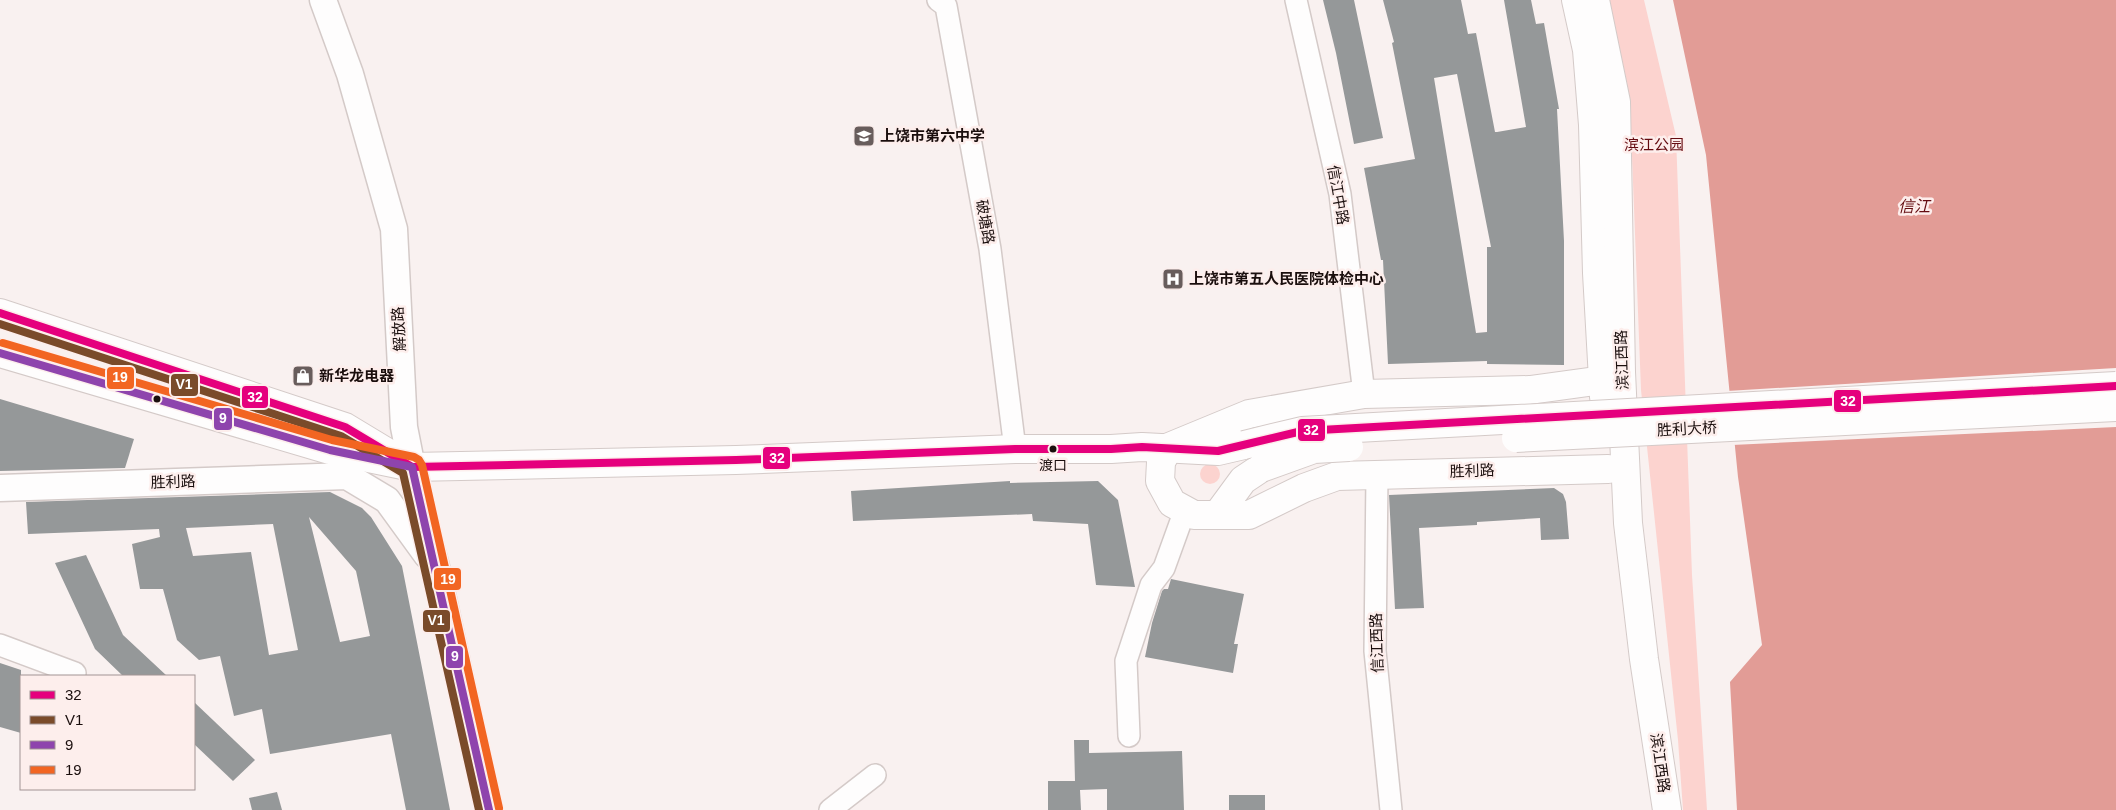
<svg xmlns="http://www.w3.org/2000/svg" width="2116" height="810" viewBox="0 0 2116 810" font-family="Arial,'Noto Sans SC',sans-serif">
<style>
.green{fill:#fcd3cf}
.water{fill:#e29c96}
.pier{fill:#f9f1f0}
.building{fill:#959899;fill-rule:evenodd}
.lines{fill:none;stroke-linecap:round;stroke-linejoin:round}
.minor-casing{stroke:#d4cac8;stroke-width:24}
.tertiary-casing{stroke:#d4cac8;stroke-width:29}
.secondary-casing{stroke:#d4cac8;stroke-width:30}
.minor{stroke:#fefdfd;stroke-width:21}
.tertiary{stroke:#fefdfd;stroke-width:26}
.secondary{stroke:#fefdfd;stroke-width:28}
.secondary-bridge-casing{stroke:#d4cac8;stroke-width:30;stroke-linecap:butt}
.secondary-bridge{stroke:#fefdfd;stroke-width:28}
.bus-1-casing{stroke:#fdeeec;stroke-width:11}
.bus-2-casing{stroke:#fdeeec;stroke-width:11}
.bus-3-casing{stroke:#fdeeec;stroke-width:11}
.bus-4-casing{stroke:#fdeeec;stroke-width:11}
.bus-1{stroke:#e5007d;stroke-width:8}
.bus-2{stroke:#7a4b2a;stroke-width:8}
.bus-3{stroke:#8e44ad;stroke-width:8}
.bus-4{stroke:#f26522;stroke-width:8}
.bus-dot{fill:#1a0e0d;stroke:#fdeeec;stroke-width:2}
.labels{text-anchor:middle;stroke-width:5;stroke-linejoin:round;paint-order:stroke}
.bus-label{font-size:14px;fill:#1a0e0d;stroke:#fdeeec}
.poi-label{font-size:15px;font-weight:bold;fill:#1a0e0d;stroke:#fdeeec;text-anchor:start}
.park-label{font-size:15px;fill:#640a0f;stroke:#fdeeec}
.street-label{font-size:15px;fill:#1a0e0d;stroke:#fdeeec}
.water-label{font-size:16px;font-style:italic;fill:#640b10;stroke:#fdeeec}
.line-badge{stroke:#fdeeec;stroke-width:2}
.badge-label{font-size:14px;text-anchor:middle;font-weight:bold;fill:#fff}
</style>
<rect width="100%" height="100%" fill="#f9f1f0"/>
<g class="green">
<path d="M1608,0H1644L1676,136L1692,575L1707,810H1683L1678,740L1641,390L1631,130Z"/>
<circle cx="1210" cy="474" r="10"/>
</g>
<path class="water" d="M1673,0H2116V810H1737L1730,682L1762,645L1738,477L1706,155Z"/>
<path class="pier" d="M2116,368V427L1732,445L1727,391Z"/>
<g class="building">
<path d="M1323,0H1354L1383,138L1354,144L1336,53Z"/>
<path d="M1383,0H1461L1468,34L1476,33L1495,132H1497L1526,127L1504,0H1531L1536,24L1544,23L1559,109H1557L1564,241V365L1487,364V361L1388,364L1383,260H1381L1364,168L1415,159L1392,43L1394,42ZM1457,74L1491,247H1487V332L1476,333L1434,78Z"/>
<path d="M0,399L134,439L125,468L0,471Z"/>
<path d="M1010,481V483L1098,481L1118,500L1135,587L1096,585L1088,524L1033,521L1032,514L853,521L851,491Z"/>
<path d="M1554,488L1563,494L1566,502L1569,539L1541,540L1540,518L1477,522V525L1419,528L1424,608L1395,609L1389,495Z"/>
<path d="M330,492L362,508L371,517L402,566L450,810H406L391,734L270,754L262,709L234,716L220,656L199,660L177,640L163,589H140L132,544L160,537L159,529L28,534L26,502ZM309,517L356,571L370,636L340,642ZM273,524L298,650L269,655L251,552L193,556L186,528Z"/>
<path d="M86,555L123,635L167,676H123L95,649L55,563Z"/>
<path d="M1171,579L1244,594L1234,644H1238L1233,673L1145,657L1152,623L1162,591L1164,589H1168Z"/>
<path d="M0,663L21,670V733L0,727Z"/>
<path d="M194,702L255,760L233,781L194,744Z"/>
<path d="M1074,740H1089V753L1182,751L1184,810H1107V789L1080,790L1081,810H1048V781H1075Z"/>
<path d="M277,792L282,810H252L249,798Z"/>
<rect x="1229" y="795" width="36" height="15"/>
</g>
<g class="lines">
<g class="minor-casing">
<g id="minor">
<path d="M938,0L946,6L990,249L1015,449"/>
<path d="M1296,0L1340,194L1364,394"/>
<path d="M1377,475L1375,651L1391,810"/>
<path d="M0,645L75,673"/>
<path d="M1129,736L1126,661L1151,585L1164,568L1185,510"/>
<path d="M830,810L875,775"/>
</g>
</g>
<g class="tertiary-casing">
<g id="tertiary">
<path d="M323,0L350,74L394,229L404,427L419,503L436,567L489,810"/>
<path d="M0,488L347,476L387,500L427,555"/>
</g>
</g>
<g class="secondary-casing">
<g id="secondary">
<path d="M1576,0L1587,50L1593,125L1597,273L1604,397"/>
<path d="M1595,0L1616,102L1621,372L1628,523L1644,659L1667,810"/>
<path d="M0,313L345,427L393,456"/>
<path d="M0,353L330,450L412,467L736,460L1015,449H1111L1142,447L1218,451L1244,445"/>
<path d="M1603,380L1530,390L1364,394L1249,414L1169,447L1161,462L1160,481L1172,503L1194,515H1249L1304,488L1337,476L1608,469"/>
<path d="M1218,514L1243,480L1261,468"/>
</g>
</g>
<use href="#minor" class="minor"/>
<use href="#tertiary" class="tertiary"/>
<use href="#secondary" class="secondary"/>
<g class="secondary-bridge-casing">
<g id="secondary-bridge">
<path d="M1516,438L2116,407"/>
<path d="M1244,445L1302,431L2116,386"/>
<path d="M1261,468L1314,449L1349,447"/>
</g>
</g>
<use href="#secondary-bridge" class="secondary-bridge"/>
<g class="bus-1-casing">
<path id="bus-1" d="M0,313L345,427L412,467L736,460L1015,449H1111L1142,447L1218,451L1302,431L2116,386"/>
</g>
<g class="bus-2-casing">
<path id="bus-2" d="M0,324L341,436L403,473L479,810"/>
</g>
<g class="bus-3-casing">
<path id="bus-3" d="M0,353L330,450L412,467L489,810"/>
</g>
<g class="bus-4-casing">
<path id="bus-4" d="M3,343L332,440L414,457L419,460L422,465L499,808"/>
</g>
<use href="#bus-1" class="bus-1"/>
<use href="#bus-2" class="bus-2"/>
<use href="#bus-3" class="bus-3"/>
<use href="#bus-4" class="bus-4"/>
</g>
<defs>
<g id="school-square" transform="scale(1.125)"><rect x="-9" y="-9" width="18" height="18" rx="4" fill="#685d5c" stroke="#fdeeec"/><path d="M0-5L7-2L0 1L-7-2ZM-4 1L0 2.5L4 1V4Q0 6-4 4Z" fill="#fff"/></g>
<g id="hospital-square" transform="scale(1.125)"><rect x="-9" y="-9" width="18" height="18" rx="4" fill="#685d5c" stroke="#fdeeec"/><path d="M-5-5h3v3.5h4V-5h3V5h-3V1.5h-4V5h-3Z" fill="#fff"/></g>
<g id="shop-square" transform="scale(1.125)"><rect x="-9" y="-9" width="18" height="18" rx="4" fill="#685d5c" stroke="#fdeeec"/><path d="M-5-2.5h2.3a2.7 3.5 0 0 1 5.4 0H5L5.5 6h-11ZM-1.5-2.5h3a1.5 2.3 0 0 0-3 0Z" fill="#fff"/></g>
</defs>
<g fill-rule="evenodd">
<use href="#school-square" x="864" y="136"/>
<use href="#hospital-square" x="1173" y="279"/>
<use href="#shop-square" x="303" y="376"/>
</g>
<g class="bus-dot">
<circle cx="157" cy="399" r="4.5"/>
<circle cx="1053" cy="449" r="4.5"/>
</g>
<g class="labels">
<g class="bus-label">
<text x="1053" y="470">渡口</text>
</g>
<g class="poi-label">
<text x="880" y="141">上饶市第六中学</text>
<text x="1189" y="284">上饶市第五人民医院体检中心</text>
<text x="319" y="381">新华龙电器</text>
</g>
<g class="park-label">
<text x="1654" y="150">滨江公园</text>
</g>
<g class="street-label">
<text transform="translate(1338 195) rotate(80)" y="5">信江中路</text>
<text transform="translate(985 222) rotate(80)" y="5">破塘路</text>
<text transform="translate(399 329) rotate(-93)" y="5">解放路</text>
<text transform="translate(1622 360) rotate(-92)" y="5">滨江西路</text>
<text transform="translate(1687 429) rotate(-3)" y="5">胜利大桥</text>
<text transform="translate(1472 471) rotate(-2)" y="5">胜利路</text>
<text transform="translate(173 482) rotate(-2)" y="5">胜利路</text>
<text transform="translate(1377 643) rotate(-92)" y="5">信江西路</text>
<text transform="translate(1660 763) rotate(82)" y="5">滨江西路</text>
</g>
<g class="water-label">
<text x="1914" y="212">信江</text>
</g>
</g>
<g class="line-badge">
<rect x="106" y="366" width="29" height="24" rx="5" fill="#f26522"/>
<rect x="170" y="373" width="29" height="24" rx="5" fill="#7a4b2a"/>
<rect x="241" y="385" width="28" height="24" rx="5" fill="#e5007d"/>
<rect x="1833" y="389" width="29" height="24" rx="5" fill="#e5007d"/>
<rect x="213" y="407" width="20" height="24" rx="5" fill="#8e44ad"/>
<rect x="1297" y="418" width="29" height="24" rx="5" fill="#e5007d"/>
<rect x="762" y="446" width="29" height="24" rx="5" fill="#e5007d"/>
<rect x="433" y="567" width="29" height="24" rx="5" fill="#f26522"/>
<rect x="422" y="609" width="29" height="24" rx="5" fill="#7a4b2a"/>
<rect x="445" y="645" width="19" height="24" rx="5" fill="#8e44ad"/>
</g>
<g class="badge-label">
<text x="120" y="382">19</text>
<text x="184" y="389">V1</text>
<text x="255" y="402">32</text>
<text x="1848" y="406">32</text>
<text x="223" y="423">9</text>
<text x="1311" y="435">32</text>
<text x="777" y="463">32</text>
<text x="448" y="584">19</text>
<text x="436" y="625">V1</text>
<text x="455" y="661">9</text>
</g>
<rect x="20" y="675" width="175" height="115" fill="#fdeeec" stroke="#a29493"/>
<rect x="30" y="691" width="25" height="8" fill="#e5007d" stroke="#a29493"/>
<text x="65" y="700" font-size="15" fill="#1a0e0d">32</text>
<rect x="30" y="716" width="25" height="8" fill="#7a4b2a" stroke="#a29493"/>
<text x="65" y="725" font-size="15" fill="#1a0e0d">V1</text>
<rect x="30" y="741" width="25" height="8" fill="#8e44ad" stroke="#a29493"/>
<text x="65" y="750" font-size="15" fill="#1a0e0d">9</text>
<rect x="30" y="766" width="25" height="8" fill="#f26522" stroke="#a29493"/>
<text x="65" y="775" font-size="15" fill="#1a0e0d">19</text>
</svg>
